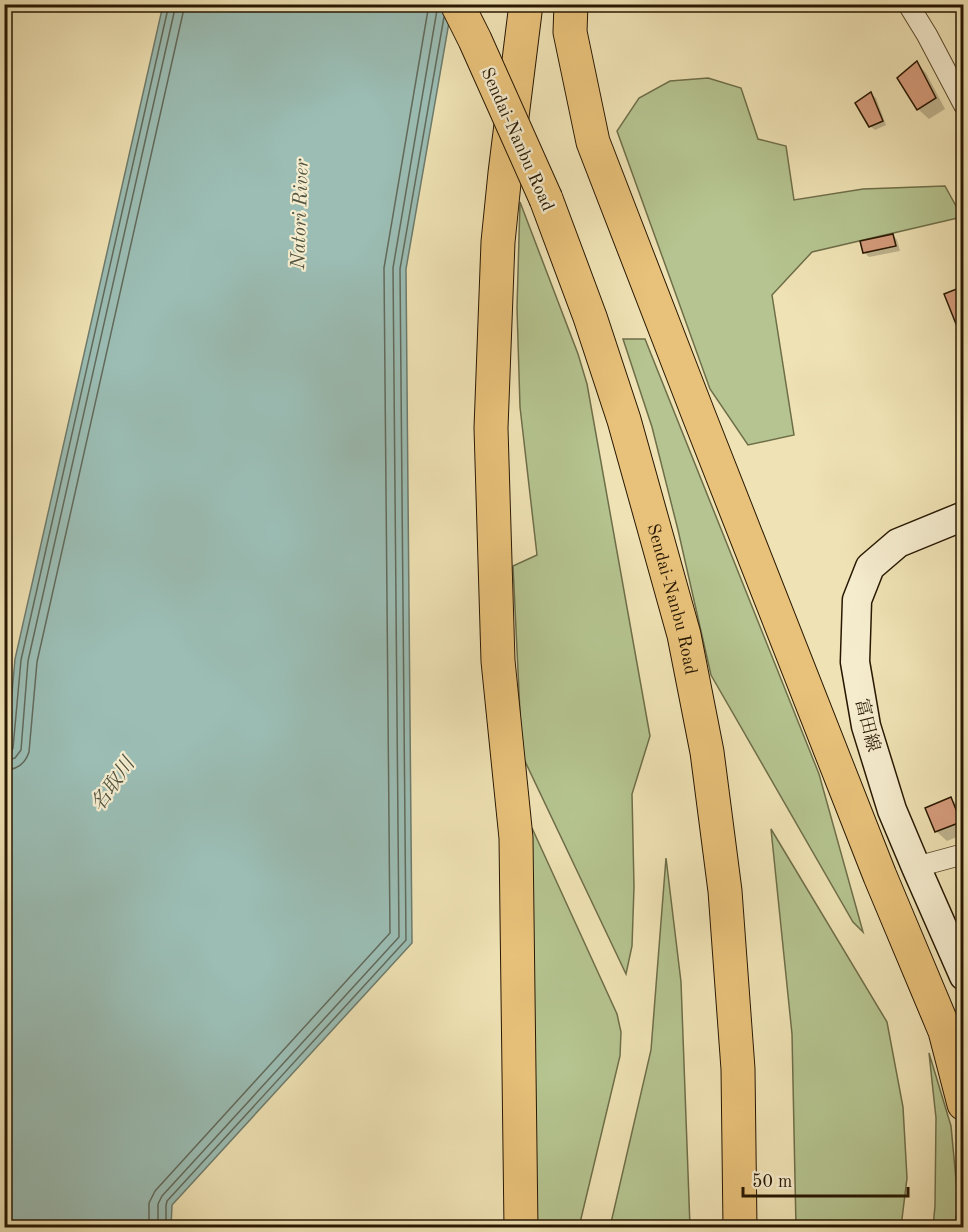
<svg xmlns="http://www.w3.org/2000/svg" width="968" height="1232" viewBox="0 0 968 1232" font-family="'Old Standard TT','Noto Serif JP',serif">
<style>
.green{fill:#b5c490;stroke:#6e6e49;stroke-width:1.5}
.water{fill:#9bbdb4;stroke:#6d7b6d;stroke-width:1.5}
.shadow{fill:#0003}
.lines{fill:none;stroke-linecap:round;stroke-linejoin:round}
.shore{stroke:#626a5b;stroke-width:1.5}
.building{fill:#d69d7d;stroke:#281802;stroke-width:1.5}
.street-casing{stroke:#5a4a2e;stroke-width:22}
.secondary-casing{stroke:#281802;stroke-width:31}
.highway-casing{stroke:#281802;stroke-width:35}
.street{stroke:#f5ecce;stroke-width:20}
.secondary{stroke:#f5ecce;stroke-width:28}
.highway{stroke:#e8c17a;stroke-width:33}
.highway-bridge-casing{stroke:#281802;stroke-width:35;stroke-linecap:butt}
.highway-bridge{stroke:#e8c17a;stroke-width:33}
.labels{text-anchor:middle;stroke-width:4.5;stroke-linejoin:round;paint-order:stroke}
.street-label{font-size:18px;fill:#281802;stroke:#f5ecce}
.water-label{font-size:20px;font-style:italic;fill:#505240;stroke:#f5ecce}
</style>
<rect width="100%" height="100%" fill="#efe2b4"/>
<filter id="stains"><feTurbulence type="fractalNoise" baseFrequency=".00333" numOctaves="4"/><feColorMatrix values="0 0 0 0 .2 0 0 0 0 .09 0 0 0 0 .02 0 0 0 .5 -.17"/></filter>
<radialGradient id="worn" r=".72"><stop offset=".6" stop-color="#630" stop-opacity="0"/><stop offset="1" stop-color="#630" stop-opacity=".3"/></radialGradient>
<g class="green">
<path d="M708,78L741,88L758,139L786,146L794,200L863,189L945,186L962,217L812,252L772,295L794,435L748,445L710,389L617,131L639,98L670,81Z"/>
<path d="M520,202L578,354L587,384L650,736L632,794L634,887L632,946L626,974L522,755L513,566L537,555L520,407L517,308Z"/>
<path d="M623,339H645L819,774L863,932L853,922L711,675L678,530L652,427Z"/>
<path d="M532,828L617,1014L621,1032L620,1056L579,1227H533Z"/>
<path d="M771,829L887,1022L903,1107L907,1178L901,1227H796L792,1034Z"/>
<path d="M666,858L681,982L690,1227H610L651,1050Z"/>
<path d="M929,1053L951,1126L958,1201L955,1227H933L935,1206L936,1118Z"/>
</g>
<path class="water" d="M163,5H452L406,269L412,943L172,1205L171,1227L5,1228L4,782L15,659Z"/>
<g class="shadow">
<path d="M917,63L926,73L945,109L929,119L918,109Z"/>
<path d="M871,94L876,98L886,125L875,130L870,126Z"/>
<path d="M893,235L897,240L900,251L869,257L864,252Z"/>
<path d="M964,288V330L957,323Z"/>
<path d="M951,799L961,809L964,816V834L947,841L936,831Z"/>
</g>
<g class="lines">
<g class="shore">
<path d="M4,754L10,753L13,748L21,660L169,4"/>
<path d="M4,761L15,758L21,750L28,661L176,4"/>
<path d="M4,770C17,770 25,764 29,752L37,662L185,4"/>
<path d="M149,1228V1203L155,1191L390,933L384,268L429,4"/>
<path d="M158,1228V1204L162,1196L399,937L393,268L438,4"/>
<path d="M166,1228V1206L167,1201L406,940L400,269L444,17"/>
</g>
</g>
<g class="building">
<path d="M917,61L936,98L917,110L897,78Z"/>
<path d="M871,92L883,121L869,127L855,103Z"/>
<path d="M893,234L896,246L863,253L860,241Z"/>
<path d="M964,286V320L956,324L944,294Z"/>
<path d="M964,331V353L957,333Z"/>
<path d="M951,797L961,822L935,832L925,808Z"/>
</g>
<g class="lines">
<g class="street-casing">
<g id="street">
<path d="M908,4L927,35L964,105"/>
<path d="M916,867L964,854"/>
</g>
</g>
<g class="secondary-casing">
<path id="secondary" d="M964,516L898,543L870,567L857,600L855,662L866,726L892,810L916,867L964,976"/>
</g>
<g class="highway-casing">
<g id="highway">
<path d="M571,4L570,32L593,142L699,416L880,876L945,1031L964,1104"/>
<path id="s1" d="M546,199L590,317L624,420L684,635L707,752L725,891L738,1069L740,1228"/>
<path d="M521,1228L516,838L498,661L491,428L498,242L505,173L526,4"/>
</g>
</g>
<use href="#street" class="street"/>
<use href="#secondary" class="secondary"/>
<use href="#highway" class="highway"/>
<g class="highway-bridge-casing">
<path id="highway-bridge" d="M457,4L475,40L546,199"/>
</g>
<use href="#highway-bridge" class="highway-bridge"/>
</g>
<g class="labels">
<g class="street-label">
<text transform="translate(518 139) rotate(66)" y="6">Sendai-Nanbu Road</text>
<text dy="6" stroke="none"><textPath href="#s1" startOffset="420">Sendai-Nanbu Road</textPath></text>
<text transform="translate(868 725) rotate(76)" y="6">富田線</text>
</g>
<g class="water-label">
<text transform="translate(299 214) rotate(-88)" y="7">Natori River</text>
<text transform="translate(112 784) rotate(-55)" y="7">名取川</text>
</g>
</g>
<rect width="968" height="1232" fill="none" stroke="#efe2b4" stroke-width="24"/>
<rect x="6" y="6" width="956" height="1220" fill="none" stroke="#281802" stroke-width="3"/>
<rect x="12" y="12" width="944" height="1208" fill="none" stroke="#281802" stroke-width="1.5"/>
<path d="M743 1187v9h165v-9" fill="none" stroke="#281802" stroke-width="3"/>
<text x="752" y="1187" font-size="18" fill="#281802" stroke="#f5ecce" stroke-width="4.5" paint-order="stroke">50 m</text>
<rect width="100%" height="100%" filter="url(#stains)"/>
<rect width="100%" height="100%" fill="url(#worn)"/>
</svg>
